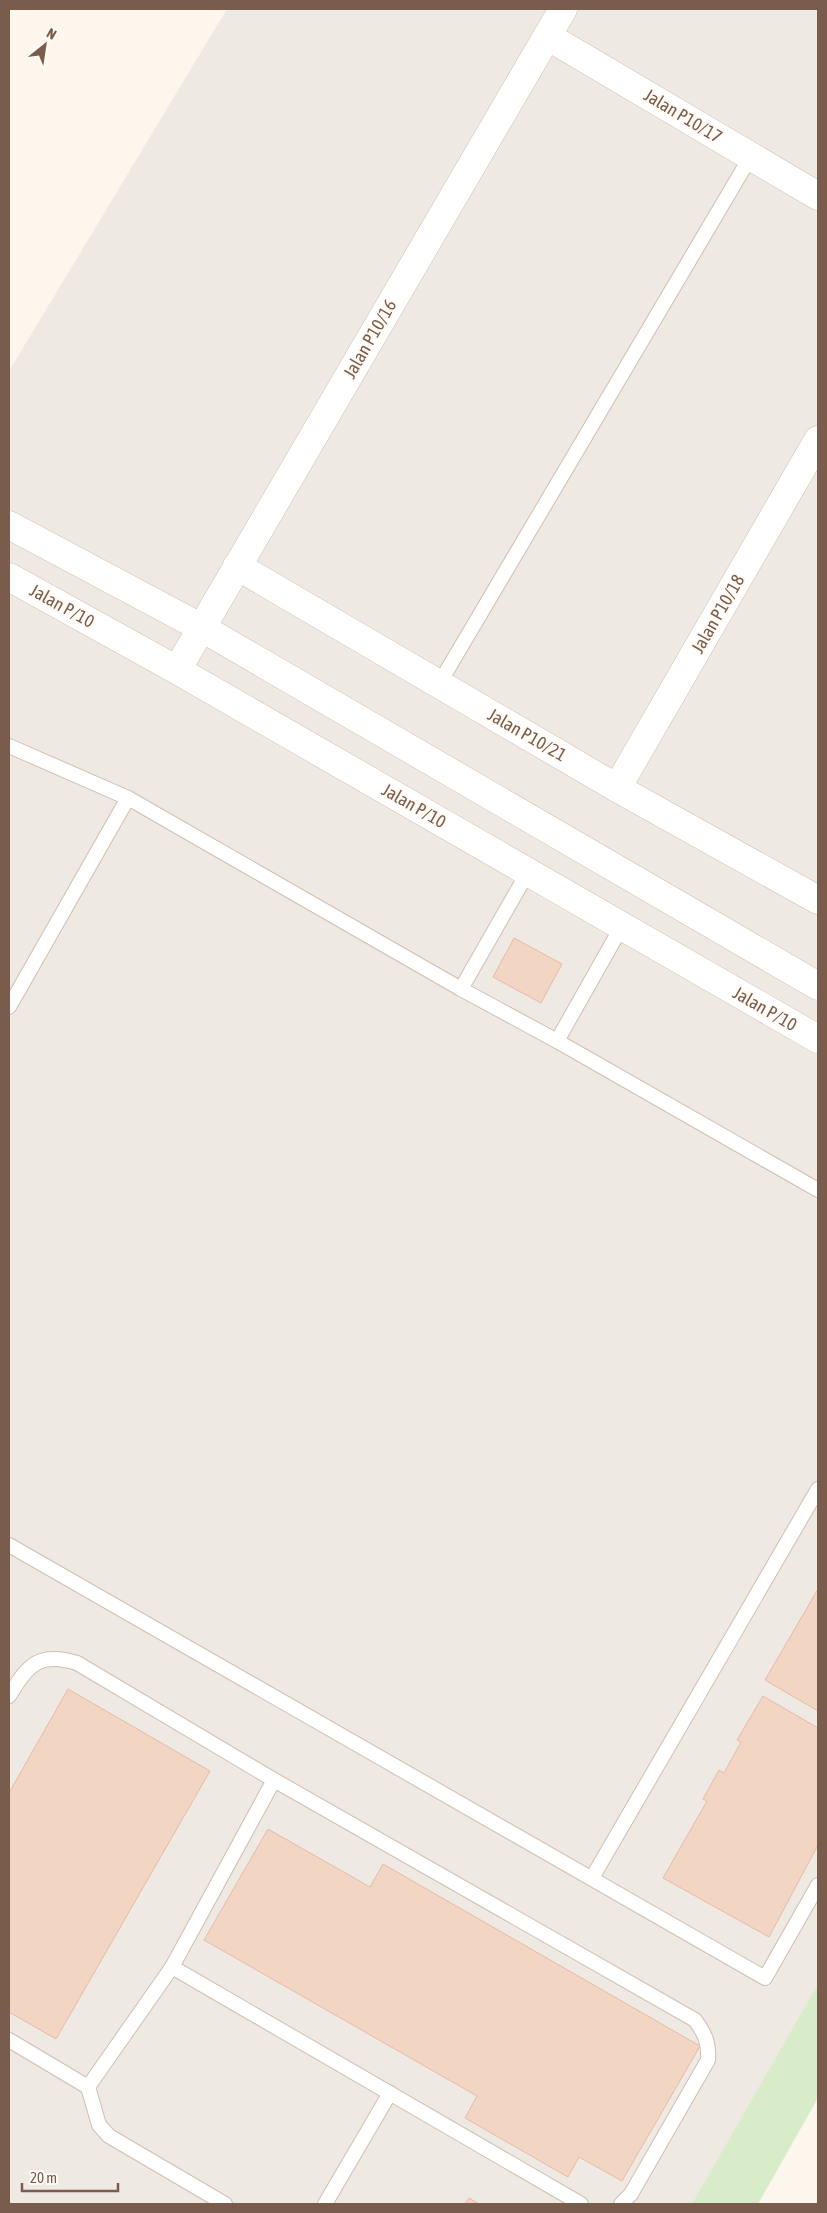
<svg xmlns="http://www.w3.org/2000/svg" width="827" height="2213" viewBox="0 0 827 2213" font-family="'Asap Condensed',sans-serif">
<style>
.industrial{fill:#efe9e4}
.green{fill:#d8ecc9}
.building{fill:#f3d5c3;stroke:#e6bba3}
.lines{fill:none;stroke-linecap:round;stroke-linejoin:round}
.lane-casing{stroke:#d1beb0;stroke-width:16}
.street-casing{stroke:#d1beb0;stroke-width:29}
.secondary-casing{stroke:#d6c0b0;stroke-width:29}
.lane{stroke:#fff;stroke-width:14}
.street{stroke:#fff;stroke-width:28}
.secondary{stroke:#fff;stroke-width:28}
.labels{text-anchor:middle;stroke-width:4;stroke-linejoin:round;paint-order:stroke}
.street-label{font-size:18px;fill:#7a5c4d;stroke:#fffaf3}
</style>
<rect width="100%" height="100%" fill="#fdf6ec"/>
<path class="industrial" d="M227,9H818V2032L717,2204H9V371Z"/>
<path class="green" d="M818,1984V2098L758,2204H692Z"/>
<g class="building">
<path d="M514,938L562,964L541,1003L493,977Z"/>
<path d="M818,1589V1711L765,1680Z"/>
<path d="M68,1689L210,1771L56,2039L9,2012V1793Z"/>
<path d="M763,1696L818,1728V1845L769,1937L663,1878L707,1801L703,1799L719,1770L724,1773L741,1742L737,1740Z"/>
<path d="M268,1829L370,1887L383,1864L700,2046L622,2181L579,2157L568,2177L465,2118L477,2096L204,1940Z"/>
<path d="M469,2198L479,2204H465Z"/>
</g>
<g class="lines">
<g class="lane-casing">
<g id="lane">
<path d="M439,684L751,156"/>
<path d="M9,746L128,798L461,989L528,872"/>
<path d="M622,926L557,1041L818,1190"/>
<path d="M461,989L557,1041"/>
<path d="M9,1007L128,798"/>
<path d="M9,1545L765,1978L818,1885"/>
<path d="M9,1696C28,1665 39,1651 77,1663L274,1780L695,2020C705,2034 709,2042 708,2060L631,2194L621,2204"/>
<path d="M592,1878L818,1489"/>
<path d="M172,1967L581,2204"/>
<path d="M9,2040L88,2087"/>
<path d="M225,2204L109,2136L99,2125L88,2087L172,1967L274,1780"/>
<path d="M325,2204L390,2093"/>
</g>
</g>
<g class="street-casing">
<g id="street">
<path d="M547,36L818,196"/>
<path d="M237,566L617,788L818,900"/>
<path d="M177,670L563,9"/>
<path d="M617,788L818,440"/>
</g>
</g>
<g class="secondary-casing">
<g id="secondary">
<path d="M9,525L202,628L818,986"/>
<path d="M9,577L177,670L818,1039"/>
</g>
</g>
<use href="#lane" class="lane"/>
<use href="#street" class="street"/>
<use href="#secondary" class="secondary"/>
</g>
<g class="labels">
<g class="street-label">
<text transform="translate(683 116) rotate(31)" y="6">Jalan P10/17</text>
<text transform="translate(370 339) rotate(-60)" y="6">Jalan P10/16</text>
<text transform="translate(62 606) rotate(29)" y="6">Jalan P/10</text>
<text transform="translate(718 614) rotate(-60)" y="6">Jalan P10/18</text>
<text transform="translate(527 735) rotate(30)" y="6">Jalan P10/21</text>
<text transform="translate(414 806) rotate(30)" y="6">Jalan P/10</text>
<text transform="translate(765 1009) rotate(30)" y="6">Jalan P/10</text>
</g>
</g>
<rect width="827" height="2213" fill="none" stroke="#7a5c4d" stroke-width="20"/>
<g transform="translate(45 45) rotate(30)" stroke="#fffaf3" stroke-width="4" paint-order="stroke">
<path d="M0-4L9 19L0 12L-9 19Z" fill="#7a5c4d"/>
<text y="-8" font-size="14" font-weight="bold" text-anchor="middle" fill="#7a5c4d">N</text>
</g>
<path d="M22 2183v8h96v-8" fill="none" stroke="#7a5c4d" stroke-width="2.5"/>
<text x="30" y="2183" font-size="15" fill="#7a5c4d" stroke="#fffaf3" stroke-width="4" paint-order="stroke">20 m</text>
</svg>
